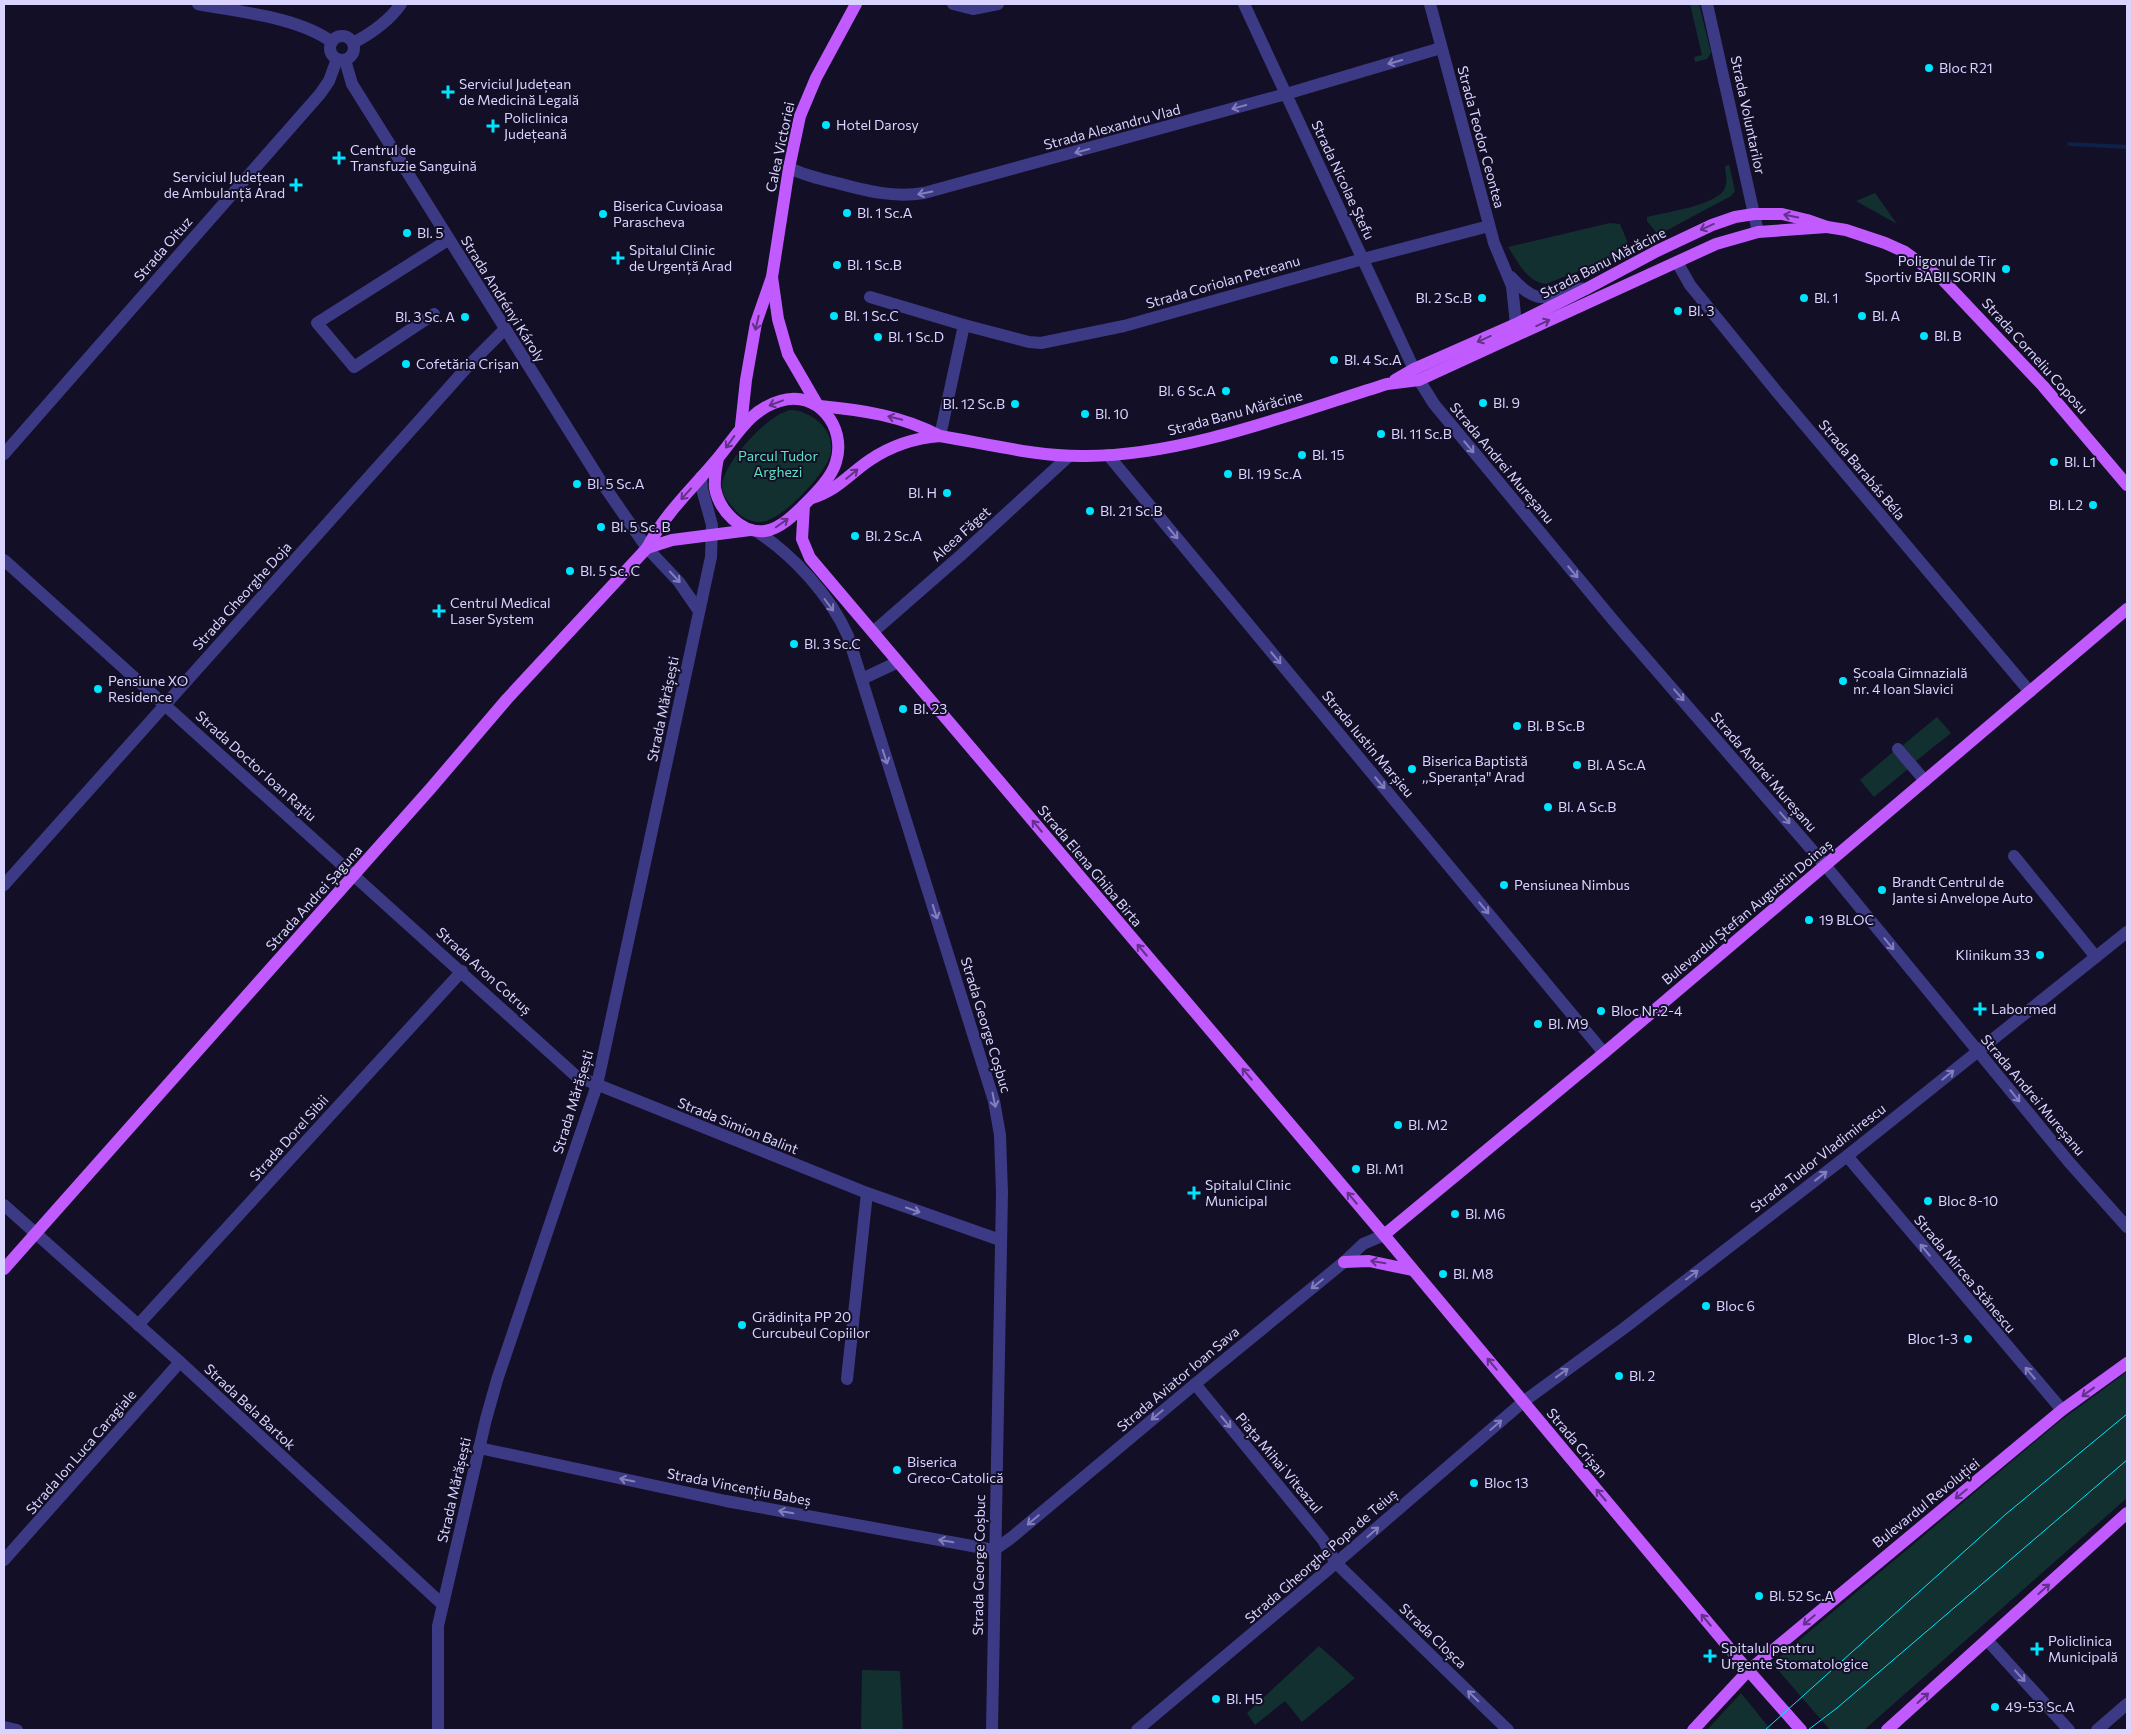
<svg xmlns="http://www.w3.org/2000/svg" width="2131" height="1734" viewBox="0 0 2131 1734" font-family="Commissioner,sans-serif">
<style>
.green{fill:#12302f}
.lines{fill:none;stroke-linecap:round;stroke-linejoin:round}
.stream{stroke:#0c2248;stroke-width:4}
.minor{stroke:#3d3a85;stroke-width:12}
.major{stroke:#c25bff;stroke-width:12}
.tram{stroke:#00e5ff;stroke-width:1}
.oneway{stroke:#837fbc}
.oneway2{stroke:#623188}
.poi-dot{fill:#00e5ff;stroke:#130f26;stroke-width:2}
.labels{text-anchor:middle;stroke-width:4;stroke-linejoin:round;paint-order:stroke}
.poi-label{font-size:14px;fill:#d9d4ff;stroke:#130f26;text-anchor:start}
.street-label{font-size:14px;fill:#d9d4ff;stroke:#130f26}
.park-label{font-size:14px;fill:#5fe0c0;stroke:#130f26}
</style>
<rect width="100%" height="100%" fill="#130f26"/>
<g class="green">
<path d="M1690,4H1699L1711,53L1707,59L1695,62L1694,57L1702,55Z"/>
<path d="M1729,164L1735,191L1731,196L1662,233L1656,232L1647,221V217C1666,212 1713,206 1724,190C1728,183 1726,175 1725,167Z"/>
<path d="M1875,193L1897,224L1856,201Z"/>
<path d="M1610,223L1620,224L1628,243L1622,254L1546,284C1526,281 1518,262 1508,247Z"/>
<path d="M791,410C813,411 837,432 830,456C824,475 781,522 760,522C749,522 741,517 734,509C728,502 722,495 722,486C722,464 770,412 791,410Z"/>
<path d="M1937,717L1951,733L1916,761L1903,745Z"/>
<path d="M1893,752L1908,769L1874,797L1860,780Z"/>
<path d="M2127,1372V1498L1864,1730H1830L1772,1663L2060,1421Z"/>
<path d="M1319,1646L1355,1678L1302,1722L1285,1701L1255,1725L1247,1713Z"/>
<path d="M862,1670L900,1671L903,1730H861Z"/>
<path d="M1741,1693L1771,1730H1707Z"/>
</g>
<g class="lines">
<path class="stream" d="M2069,144L2127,147"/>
<g class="minor">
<path d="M198,4C239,12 298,17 332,42"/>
<path d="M953,4L973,9L998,4"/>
<path d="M1244,4L1419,380L1434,404L1618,626L1825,865L2069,1162L2127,1227"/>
<path d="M1430,4L1494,243L1512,286L1516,324"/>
<path d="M1707,4L1758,232"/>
<circle cx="342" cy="48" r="12"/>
<path d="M353,43C372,33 389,21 401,4"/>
<path d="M345,60L352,84L600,480L647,548L679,582L699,611"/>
<path d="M789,168C804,175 820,179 837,183C867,191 893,198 924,193L1286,94L1441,48"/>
<path d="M1677,262L1690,285L1777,392L2030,692"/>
<path d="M1511,277C1548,318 1551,283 1586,289"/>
<path d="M870,297L964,325L1029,342L1041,343L1124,326L1363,259L1489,226"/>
<path d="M434,314L354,367L317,323L448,240"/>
<path d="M940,436L964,325"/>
<path d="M4,454L320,94L329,81L337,59"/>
<path d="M1108,455L1604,1053"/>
<path d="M756,531C793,555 830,595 848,636L994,1101L1000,1135L1002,1193L992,1730"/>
<path d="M4,560L576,1076L867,1193L1000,1240"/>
<path d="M873,632L960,556L1069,456"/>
<path d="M862,679L898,662"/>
<path d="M1898,749L1925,781"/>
<path d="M2014,856L2096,957"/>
<path d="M4,885L469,365L505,329"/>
<path d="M1847,1156L2062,1410"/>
<path d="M4,1205L180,1362L442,1604"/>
<path d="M138,1325L462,971"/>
<path d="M847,1379L867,1193"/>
<path d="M1195,1384L1323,1540L1336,1563L1508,1730"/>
<path d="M479,1448L726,1501L994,1550L1011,1538L1195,1384L1344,1262L1363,1244L1384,1235"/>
<path d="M4,1560L180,1362"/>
<path d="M1987,1640L2069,1730"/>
<path d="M4,1727L17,1730"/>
<path d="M438,1730V1626L486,1419L497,1380L597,1085L711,557L712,525L702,489L701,477"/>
<path d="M1137,1730L1336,1563L1523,1402L1623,1329L1847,1156L2127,932"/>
<path d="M2097,1730L2127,1704"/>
</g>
<g class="major">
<path d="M772,277L778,319L788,354L817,404"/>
<path d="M1395,380L1414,369L1516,324L1586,289L1657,251L1712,225L1735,217L1754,214H1782L1807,220L1827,227L1846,230L1885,243L1905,252L1942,279L2043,386L2127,485"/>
<path d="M820,406C862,410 903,416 940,436"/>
<path d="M741,426L746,380L756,323L772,277L789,168L800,116L816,78L856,4"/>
<path d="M812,498C838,490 849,474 870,460C892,445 915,438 940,436C988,444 1038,457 1086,456C1183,456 1294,413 1387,384L1419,380L1716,244L1758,232L1827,227"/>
<path d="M804,505L802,539L810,558L1384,1235L1740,1661L1801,1730"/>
<path d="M647,548L672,540L750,530"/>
<path d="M1384,1235L1604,1053L2127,609"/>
<path d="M1344,1262L1369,1261L1412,1270"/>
<path d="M4,1269L431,788L507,699L647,548C665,513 693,488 717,459C736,437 749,410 780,401C817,389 847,427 836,462C832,477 816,493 805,504C795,514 780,529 765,531C741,534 719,510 715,488C714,478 716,468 718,458"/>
<path d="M1693,1730L1748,1671L2062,1410L2127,1363"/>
<path d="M1887,1730L2127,1513"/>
</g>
<g class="tram">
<path d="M1765,1730L2006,1514L2127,1414"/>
<path d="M1808,1730L1837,1708L2127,1460"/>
</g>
</g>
<defs><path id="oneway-shaft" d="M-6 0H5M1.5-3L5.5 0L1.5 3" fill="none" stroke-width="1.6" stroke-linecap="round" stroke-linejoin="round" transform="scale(1.25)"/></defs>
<g class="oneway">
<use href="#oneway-shaft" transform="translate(1395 62) rotate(164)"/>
<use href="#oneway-shaft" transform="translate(1239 107) rotate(165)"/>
<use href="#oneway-shaft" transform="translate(1082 151) rotate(165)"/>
<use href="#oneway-shaft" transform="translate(925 193) rotate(169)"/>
<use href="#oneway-shaft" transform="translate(1469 447) rotate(50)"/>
<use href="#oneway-shaft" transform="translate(1173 533) rotate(50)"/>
<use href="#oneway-shaft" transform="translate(1573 572) rotate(50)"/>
<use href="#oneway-shaft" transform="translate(675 577) rotate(47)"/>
<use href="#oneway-shaft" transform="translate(829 605) rotate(53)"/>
<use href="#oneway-shaft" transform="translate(1276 658) rotate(50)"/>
<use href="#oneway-shaft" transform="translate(1679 695) rotate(49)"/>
<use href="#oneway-shaft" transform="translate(885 757) rotate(72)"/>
<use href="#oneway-shaft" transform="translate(1380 783) rotate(50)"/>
<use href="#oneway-shaft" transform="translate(1785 818) rotate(49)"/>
<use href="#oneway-shaft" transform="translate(1484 908) rotate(50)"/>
<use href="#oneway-shaft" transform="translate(935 912) rotate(72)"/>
<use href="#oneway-shaft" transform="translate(1889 944) rotate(51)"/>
<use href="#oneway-shaft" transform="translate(1948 1075) rotate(-39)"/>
<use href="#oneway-shaft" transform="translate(2015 1096) rotate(51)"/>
<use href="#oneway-shaft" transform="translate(994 1100) rotate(78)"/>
<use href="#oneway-shaft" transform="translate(1821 1176) rotate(-38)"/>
<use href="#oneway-shaft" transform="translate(913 1210) rotate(19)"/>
<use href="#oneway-shaft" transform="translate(1925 1250) rotate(-130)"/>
<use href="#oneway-shaft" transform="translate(1692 1275) rotate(-37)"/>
<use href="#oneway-shaft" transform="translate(1317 1284) rotate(141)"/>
<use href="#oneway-shaft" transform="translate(1562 1373) rotate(-36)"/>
<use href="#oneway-shaft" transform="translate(2030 1373) rotate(-130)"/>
<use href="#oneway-shaft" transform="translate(1157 1415) rotate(140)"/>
<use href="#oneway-shaft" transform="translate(1226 1422) rotate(50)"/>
<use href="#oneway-shaft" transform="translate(1496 1425) rotate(-41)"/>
<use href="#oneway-shaft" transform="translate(627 1480) rotate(-168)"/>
<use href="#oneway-shaft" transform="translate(786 1512) rotate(-170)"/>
<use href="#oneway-shaft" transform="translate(1033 1520) rotate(140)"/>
<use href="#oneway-shaft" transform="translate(1373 1532) rotate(-41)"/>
<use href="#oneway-shaft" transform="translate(946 1541) rotate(-170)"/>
<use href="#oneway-shaft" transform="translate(2020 1676) rotate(48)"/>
<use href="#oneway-shaft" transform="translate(1473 1696) rotate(-136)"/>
</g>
<g class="oneway2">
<use href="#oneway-shaft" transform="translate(1791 216) rotate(-169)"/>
<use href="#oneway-shaft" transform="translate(1707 227) rotate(156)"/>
<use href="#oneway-shaft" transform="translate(757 323) rotate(103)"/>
<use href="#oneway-shaft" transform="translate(1543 323) rotate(-25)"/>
<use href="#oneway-shaft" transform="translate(1484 339) rotate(156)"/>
<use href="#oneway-shaft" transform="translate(776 403) rotate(159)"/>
<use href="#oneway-shaft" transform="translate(895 418) rotate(-166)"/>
<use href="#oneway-shaft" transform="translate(730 442) rotate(126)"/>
<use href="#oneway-shaft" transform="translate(852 474) rotate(-40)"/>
<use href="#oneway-shaft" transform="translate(686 494) rotate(132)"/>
<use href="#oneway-shaft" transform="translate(782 523) rotate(-35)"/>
<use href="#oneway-shaft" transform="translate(1037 826) rotate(-130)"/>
<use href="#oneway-shaft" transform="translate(1142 950) rotate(-130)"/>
<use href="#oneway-shaft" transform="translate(1247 1074) rotate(-130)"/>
<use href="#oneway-shaft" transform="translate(1352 1198) rotate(-130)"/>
<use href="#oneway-shaft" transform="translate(1378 1262) rotate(-171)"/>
<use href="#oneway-shaft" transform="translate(1492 1364) rotate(-130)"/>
<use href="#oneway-shaft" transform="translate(2088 1392) rotate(144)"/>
<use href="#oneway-shaft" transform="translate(1961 1494) rotate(141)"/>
<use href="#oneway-shaft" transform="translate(1601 1495) rotate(-130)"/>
<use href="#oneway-shaft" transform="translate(2044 1589) rotate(-42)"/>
<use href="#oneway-shaft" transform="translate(1706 1620) rotate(-130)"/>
<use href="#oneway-shaft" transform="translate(1809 1620) rotate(140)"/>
<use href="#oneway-shaft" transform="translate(1923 1698) rotate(-42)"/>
</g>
<g class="poi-dot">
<circle cx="1929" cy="68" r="5"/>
<path d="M445.5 84.5h5v5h5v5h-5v5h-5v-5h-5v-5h5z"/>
<circle cx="826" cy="125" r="5"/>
<path d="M490.5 118.5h5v5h5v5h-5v5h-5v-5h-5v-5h5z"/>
<path d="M336.5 150.5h5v5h5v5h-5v5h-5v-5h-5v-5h5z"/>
<path d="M293.5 177.5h5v5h5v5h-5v5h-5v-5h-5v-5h5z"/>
<circle cx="847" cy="213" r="5"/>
<circle cx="603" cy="214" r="5"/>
<circle cx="407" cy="233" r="5"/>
<path d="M615.5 250.5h5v5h5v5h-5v5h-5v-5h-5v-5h5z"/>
<circle cx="837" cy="265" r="5"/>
<circle cx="2006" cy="269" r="5"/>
<circle cx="1482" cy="298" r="5"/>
<circle cx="1804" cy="298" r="5"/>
<circle cx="1678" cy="311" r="5"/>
<circle cx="834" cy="316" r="5"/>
<circle cx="1862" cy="316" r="5"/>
<circle cx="465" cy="317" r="5"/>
<circle cx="1924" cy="336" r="5"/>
<circle cx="878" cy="337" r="5"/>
<circle cx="1334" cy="360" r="5"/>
<circle cx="406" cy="364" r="5"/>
<circle cx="1226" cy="391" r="5"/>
<circle cx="1483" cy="403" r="5"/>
<circle cx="1015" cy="404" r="5"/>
<circle cx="1085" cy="414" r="5"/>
<circle cx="1381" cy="434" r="5"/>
<circle cx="1302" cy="455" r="5"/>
<circle cx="2054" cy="462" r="5"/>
<circle cx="1228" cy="474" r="5"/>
<circle cx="577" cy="484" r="5"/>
<circle cx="947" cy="493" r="5"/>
<circle cx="2093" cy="505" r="5"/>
<circle cx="1090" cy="511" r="5"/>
<circle cx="601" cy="527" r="5"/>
<circle cx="855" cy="536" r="5"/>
<circle cx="570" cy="571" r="5"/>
<path d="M436.5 603.5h5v5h5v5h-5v5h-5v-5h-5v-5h5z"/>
<circle cx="794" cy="644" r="5"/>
<circle cx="1843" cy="681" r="5"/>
<circle cx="98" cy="689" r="5"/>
<circle cx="903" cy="709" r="5"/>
<circle cx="1517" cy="726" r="5"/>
<circle cx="1577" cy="765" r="5"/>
<circle cx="1412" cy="769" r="5"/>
<circle cx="1548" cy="807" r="5"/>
<circle cx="1504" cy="885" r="5"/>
<circle cx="1882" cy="890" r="5"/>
<circle cx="1809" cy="920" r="5"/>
<circle cx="2040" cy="955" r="5"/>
<path d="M1977.5 1001.5h5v5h5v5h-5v5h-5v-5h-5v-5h5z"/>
<circle cx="1601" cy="1011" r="5"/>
<circle cx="1538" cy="1024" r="5"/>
<circle cx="1398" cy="1125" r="5"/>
<circle cx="1356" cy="1169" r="5"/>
<path d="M1191.5 1185.5h5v5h5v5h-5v5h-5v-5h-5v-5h5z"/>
<circle cx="1928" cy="1201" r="5"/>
<circle cx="1455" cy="1214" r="5"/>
<circle cx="1443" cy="1274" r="5"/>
<circle cx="1706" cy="1306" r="5"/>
<circle cx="742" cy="1325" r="5"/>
<circle cx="1968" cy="1339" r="5"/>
<circle cx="1619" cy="1376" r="5"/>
<circle cx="897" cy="1470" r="5"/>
<circle cx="1474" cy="1483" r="5"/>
<circle cx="1759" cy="1596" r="5"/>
<path d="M2034.5 1641.5h5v5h5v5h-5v5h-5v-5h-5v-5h5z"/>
<path d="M1707.5 1648.5h5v5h5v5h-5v5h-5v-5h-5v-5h5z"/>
<circle cx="1216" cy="1699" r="5"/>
<circle cx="1995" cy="1707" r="5"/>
</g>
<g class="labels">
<g class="poi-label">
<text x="1939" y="73">Bloc R21</text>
<text x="459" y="89">Serviciul Județean<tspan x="459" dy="16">de Medicină Legală</tspan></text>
<text x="504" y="123">Policlinica<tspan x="504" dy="16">Județeană</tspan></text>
<text x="836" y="130">Hotel Darosy</text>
<text x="350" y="155">Centrul de<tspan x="350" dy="16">Transfuzie Sanguină</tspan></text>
<text x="285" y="182" text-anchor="end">Serviciul Județean<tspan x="285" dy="16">de Ambulanță Arad</tspan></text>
<text x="613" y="211">Biserica Cuvioasa<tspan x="613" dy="16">Parascheva</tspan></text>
<text x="857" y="218">Bl. 1 Sc.A</text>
<text x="417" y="238">Bl. 5</text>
<text x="629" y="255">Spitalul Clinic<tspan x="629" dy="16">de Urgență Arad</tspan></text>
<text x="1996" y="266" text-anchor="end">Poligonul de Tir<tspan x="1996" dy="16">Sportiv BABII SORIN</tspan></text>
<text x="847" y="270">Bl. 1 Sc.B</text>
<text x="1472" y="303" text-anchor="end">Bl. 2 Sc.B</text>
<text x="1814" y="303">Bl. 1</text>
<text x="1688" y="316">Bl. 3</text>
<text x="844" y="321">Bl. 1 Sc.C</text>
<text x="1872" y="321">Bl. A</text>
<text x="455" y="322" text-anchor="end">Bl. 3 Sc. A</text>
<text x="1934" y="341">Bl. B</text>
<text x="888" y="342">Bl. 1 Sc.D</text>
<text x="1344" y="365">Bl. 4 Sc.A</text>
<text x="416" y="369">Cofetăria Crișan</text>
<text x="1216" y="396" text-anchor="end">Bl. 6 Sc.A</text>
<text x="1493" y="408">Bl. 9</text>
<text x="1005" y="409" text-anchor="end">Bl. 12 Sc.B</text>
<text x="1095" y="419">Bl. 10</text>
<text x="1391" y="439">Bl. 11 Sc.B</text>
<text x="1312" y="460">Bl. 15</text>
<text x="2064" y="467">Bl. L1</text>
<text x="1238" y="479">Bl. 19 Sc.A</text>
<text x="587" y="489">Bl. 5 Sc.A</text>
<text x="937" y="498" text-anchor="end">Bl. H</text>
<text x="2083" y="510" text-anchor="end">Bl. L2</text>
<text x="1100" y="516">Bl. 21 Sc.B</text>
<text x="611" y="532">Bl. 5 Sc. B</text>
<text x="865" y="541">Bl. 2 Sc.A</text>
<text x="580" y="576">Bl. 5 Sc. C</text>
<text x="450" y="608">Centrul Medical<tspan x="450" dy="16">Laser System</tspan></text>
<text x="804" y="649">Bl. 3 Sc.C</text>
<text x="1853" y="678">Școala Gimnazială<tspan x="1853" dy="16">nr. 4 Ioan Slavici</tspan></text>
<text x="108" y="686">Pensiune XO<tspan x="108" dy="16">Residence</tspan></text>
<text x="913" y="714">Bl. 23</text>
<text x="1527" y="731">Bl. B Sc.B</text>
<text x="1422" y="766">Biserica Baptistă<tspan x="1422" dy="16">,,Speranța" Arad</tspan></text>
<text x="1587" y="770">Bl. A Sc.A</text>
<text x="1558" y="812">Bl. A Sc.B</text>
<text x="1892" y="887">Brandt Centrul de<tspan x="1892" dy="16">Jante si Anvelope Auto</tspan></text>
<text x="1514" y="890">Pensiunea Nimbus</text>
<text x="1819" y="925">19 BLOC</text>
<text x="2030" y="960" text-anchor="end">Klinikum 33</text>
<text x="1991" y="1014">Labormed</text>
<text x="1611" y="1016">Bloc Nr.2-4</text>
<text x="1548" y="1029">Bl. M9</text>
<text x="1408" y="1130">Bl. M2</text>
<text x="1366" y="1174">Bl. M1</text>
<text x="1205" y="1190">Spitalul Clinic<tspan x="1205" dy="16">Municipal</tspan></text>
<text x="1938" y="1206">Bloc 8-10</text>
<text x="1465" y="1219">Bl. M6</text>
<text x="1453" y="1279">Bl. M8</text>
<text x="1716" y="1311">Bloc 6</text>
<text x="752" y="1322">Grădinița PP 20<tspan x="752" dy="16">Curcubeul Copiilor</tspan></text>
<text x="1958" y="1344" text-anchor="end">Bloc 1-3</text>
<text x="1629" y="1381">Bl. 2</text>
<text x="907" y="1467">Biserica<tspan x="907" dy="16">Greco-Catolică</tspan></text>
<text x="1484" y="1488">Bloc 13</text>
<text x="1769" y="1601">Bl. 52 Sc.A</text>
<text x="2048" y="1646">Policlinica<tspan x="2048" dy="16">Municipală</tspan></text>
<text x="1721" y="1653">Spitalul pentru<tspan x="1721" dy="16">Urgente Stomatologice</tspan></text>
<text x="1226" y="1704">Bl. H5</text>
<text x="2005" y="1712">49-53 Sc.A</text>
</g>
<g class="street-label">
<text transform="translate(1748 115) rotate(78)" y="5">Strada Voluntarilor</text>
<text transform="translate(1112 127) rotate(-15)" y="5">Strada Alexandru Vlad</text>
<text transform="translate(1481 137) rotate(75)" y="5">Strada Teodor Ceontea</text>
<text transform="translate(780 147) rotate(-78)" y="5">Calea Victoriei</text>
<text transform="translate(1343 180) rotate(65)" y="5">Strada Nicolae Ștefu</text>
<text transform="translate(163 249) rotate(-49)" y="5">Strada Oituz</text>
<text transform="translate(1603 263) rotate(-27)" y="5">Strada Banu Mărăcine</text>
<text transform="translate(1223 282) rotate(-16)" y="5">Strada Coriolan Petreanu</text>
<text transform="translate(503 299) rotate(58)" y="5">Strada Andrényi Károly</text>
<text transform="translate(2035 356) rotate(48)" y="5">Strada Corneliu Coposu</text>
<text transform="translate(1235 413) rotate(-15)" y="5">Strada Banu Mărăcine</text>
<text transform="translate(1502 463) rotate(50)" y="5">Strada Andrei Mureșanu</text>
<text transform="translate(1862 470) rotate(50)" y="5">Strada Barabás Béla</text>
<text transform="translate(961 534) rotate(-42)" y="5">Aleea Făget</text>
<text transform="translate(242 596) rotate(-48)" y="5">Strada Gheorghe Doja</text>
<text transform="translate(663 709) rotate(-78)" y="5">Strada Mărășești</text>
<text transform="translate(1368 744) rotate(50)" y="5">Strada Iustin Marșieu</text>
<text transform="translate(256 766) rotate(42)" y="5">Strada Doctor Ioan Rațiu</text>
<text transform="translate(1764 772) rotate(49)" y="5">Strada Andrei Mureșanu</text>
<text transform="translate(1090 866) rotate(50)" y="5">Strada Elena Ghiba Birta</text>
<text transform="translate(314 898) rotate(-48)" y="5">Strada Andrei Șaguna</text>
<text transform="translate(1747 912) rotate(-40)" y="5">Bulevardul Ștefan Augustin Doinaș</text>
<text transform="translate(484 971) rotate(42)" y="5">Strada Aron Cotruș</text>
<text transform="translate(986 1025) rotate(73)" y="5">Strada George Coșbuc</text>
<text transform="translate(2033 1095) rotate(50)" y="5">Strada Andrei Mureșanu</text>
<text transform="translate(573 1102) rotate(-73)" y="5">Strada Mărășești</text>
<text transform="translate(738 1126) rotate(22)" y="5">Strada Simion Balint</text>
<text transform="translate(289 1138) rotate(-48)" y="5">Strada Dorel Sibii</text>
<text transform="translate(1818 1158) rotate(-38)" y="5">Strada Tudor Vladimirescu</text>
<text transform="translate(1965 1274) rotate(50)" y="5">Strada Mircea Stănescu</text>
<text transform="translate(1178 1379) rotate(-40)" y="5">Strada Aviator Ioan Sava</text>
<text transform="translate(250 1407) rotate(43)" y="5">Strada Bela Bartok</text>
<text transform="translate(1577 1443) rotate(50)" y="5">Strada Crișan</text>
<text transform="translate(81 1452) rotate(-49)" y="5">Strada Ion Luca Caragiale</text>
<text transform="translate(1279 1463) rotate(50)" y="5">Piața Mihai Viteazul</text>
<text transform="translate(739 1487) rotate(11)" y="5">Strada Vincențiu Babeș</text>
<text transform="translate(454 1490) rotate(-77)" y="5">Strada Mărășești</text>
<text transform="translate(1926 1503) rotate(-39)" y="5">Bulevardul Revoluției</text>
<text transform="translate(1321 1556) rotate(-41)" y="5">Strada Gheorghe Popa de Teiuș</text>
<text transform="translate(979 1565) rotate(-89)" y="5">Strada George Coșbuc</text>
<text transform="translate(1433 1636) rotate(44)" y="5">Strada Cloșca</text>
</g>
<g class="park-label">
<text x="778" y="461">Parcul Tudor<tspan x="778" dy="16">Arghezi</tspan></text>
</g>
</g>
<rect width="2131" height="1734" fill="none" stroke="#d9d4ff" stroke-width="10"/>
</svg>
